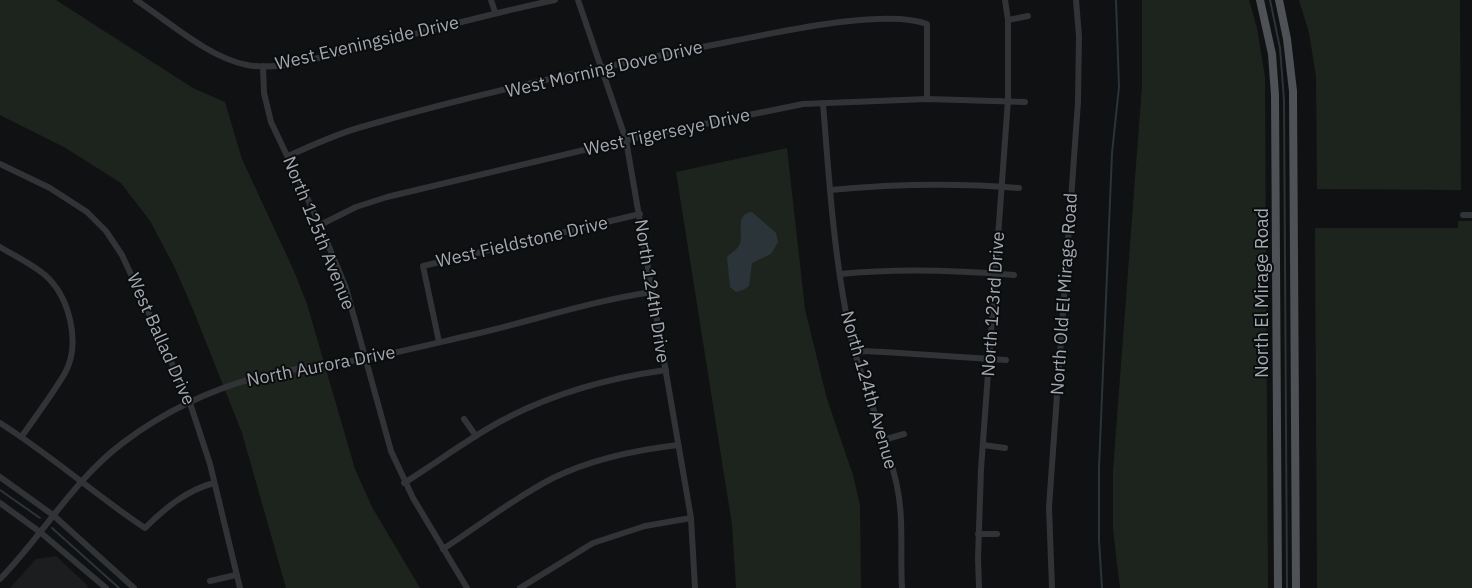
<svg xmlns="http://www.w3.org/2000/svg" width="1472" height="588" viewBox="0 0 1472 588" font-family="'IBM Plex Sans',sans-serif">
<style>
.built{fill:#1c1d1e}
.green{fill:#1d241d}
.water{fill:#2b3439}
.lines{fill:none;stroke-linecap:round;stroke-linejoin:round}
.stream{stroke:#2b3439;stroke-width:2}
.minor{stroke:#323336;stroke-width:6}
.major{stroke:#4e5155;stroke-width:8}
.labels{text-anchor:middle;stroke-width:4;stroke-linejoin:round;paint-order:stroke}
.street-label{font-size:18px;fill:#a3a9b1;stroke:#0b0c0d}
</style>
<rect width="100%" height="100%" fill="#101112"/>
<path class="built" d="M56,556L87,585L88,588H10L36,559Z"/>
<g class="green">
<path d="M0,0H56L193,88L225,102L242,159L294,271L307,304L355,469L372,507L420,588H286L242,433L194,312L175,268L150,221L121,183L64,147L0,115Z"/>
<path d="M1142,0H1249L1257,28L1265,77L1268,588H1120L1113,530V471L1142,85Z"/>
<path d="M1299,0H1460L1461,190L1317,189L1316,77L1309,33Z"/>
<path d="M787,148L805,309L827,399L853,475L860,505L861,588H736L732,525L676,172Z"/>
<path d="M1458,221H1472V588H1317L1315,228H1458Z"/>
</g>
<path class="water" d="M752,212L776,233L778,242L771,254L752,263L749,286L743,290L736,292L730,287L727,257C730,254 736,250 739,246C745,235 733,214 752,212Z"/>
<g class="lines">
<g class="stream">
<path d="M1270,0L1280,48L1284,100L1287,588"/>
<path d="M0,490L40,518"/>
<path d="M52,528L119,588"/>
<path d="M1102,588L1099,540V468L1112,153L1119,87L1116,0"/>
</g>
<g class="minor">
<path d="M136,0C168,21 209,58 247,65C277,71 321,57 352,50C420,33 487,14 555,0"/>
<path d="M491,0L495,12"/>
<path d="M578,0L626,140L691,518L695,588"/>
<path d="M1008,20L1028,16"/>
<path d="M263,66L264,93L271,122L320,225L346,288L391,451L413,498L467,588"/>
<path d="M823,103C829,180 834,258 850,333C861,385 886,434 897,486C904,519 900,554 902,588"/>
<path d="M288,156C313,145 338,133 365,126C486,91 610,65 733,41C779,32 886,8 927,24V99"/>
<path d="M0,164L50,188L87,212L106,231L122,255L190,403L210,464L240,588"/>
<path d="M830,190C894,184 956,183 1019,188"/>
<path d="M1463,215H1472"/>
<path d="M320,225L356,207L387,197L626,140L803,104L927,99L1025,102"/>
<path d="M0,247C15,256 32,264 45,275C70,297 81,344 65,373C52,395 36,416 22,436"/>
<path d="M840,274C898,268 956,270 1014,275"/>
<path d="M439,342L423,266L640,214"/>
<path d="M855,355L863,351L884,352L1006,360"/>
<path d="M464,419L476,436"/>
<path d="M0,423C51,455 95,495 145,528C165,508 187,490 214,483"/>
<path d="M883,440L904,434"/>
<path d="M983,445L1005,448"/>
<path d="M0,477L53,515L134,588"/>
<path d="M404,483C438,462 470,437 505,419C556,392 609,378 666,370"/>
<path d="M0,503L40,532L106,588"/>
<path d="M978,534H997"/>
<path d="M443,549C480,525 514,498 553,478C592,459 635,450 678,445"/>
<path d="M0,579C43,535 74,479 124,442C167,410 218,386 271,374C302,367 333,364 364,359C400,352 436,343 471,335C532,321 591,301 652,292"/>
<path d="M210,581L236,575"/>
<path d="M520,588L593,543L645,526L691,518"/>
<path d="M979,588L978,558L981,469L1008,100V20L1005,0"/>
<path d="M1052,588L1049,507L1078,102L1079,36L1076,0"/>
</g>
<g class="major">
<path d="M1260,0L1272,54L1275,95L1278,588"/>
<path d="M1279,0L1287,39L1293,91L1296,588"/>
</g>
</g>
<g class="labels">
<g class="street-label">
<text transform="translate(367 43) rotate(-13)" y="6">West Eveningside Drive</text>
<text transform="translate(604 69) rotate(-13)" y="6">West Morning Dove Drive</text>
<text transform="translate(667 132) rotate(-12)" y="6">West Tigerseye Drive</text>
<text transform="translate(319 233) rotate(68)" y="6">North 125th Avenue</text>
<text transform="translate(522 242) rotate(-13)" y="6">West Fieldstone Drive</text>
<text transform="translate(652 291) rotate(81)" y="6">North 124th Drive</text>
<text transform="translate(1262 293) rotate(-90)" y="6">North El Mirage Road</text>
<text transform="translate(1064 294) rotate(-86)" y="6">North Old El Mirage Road</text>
<text transform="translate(993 304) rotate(-86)" y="6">North 123rd Drive</text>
<text transform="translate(161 339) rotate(66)" y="6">West Ballad Drive</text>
<text transform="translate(321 366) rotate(-11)" y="6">North Aurora Drive</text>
<text transform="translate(869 390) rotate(74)" y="6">North 124th Avenue</text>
</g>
</g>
</svg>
